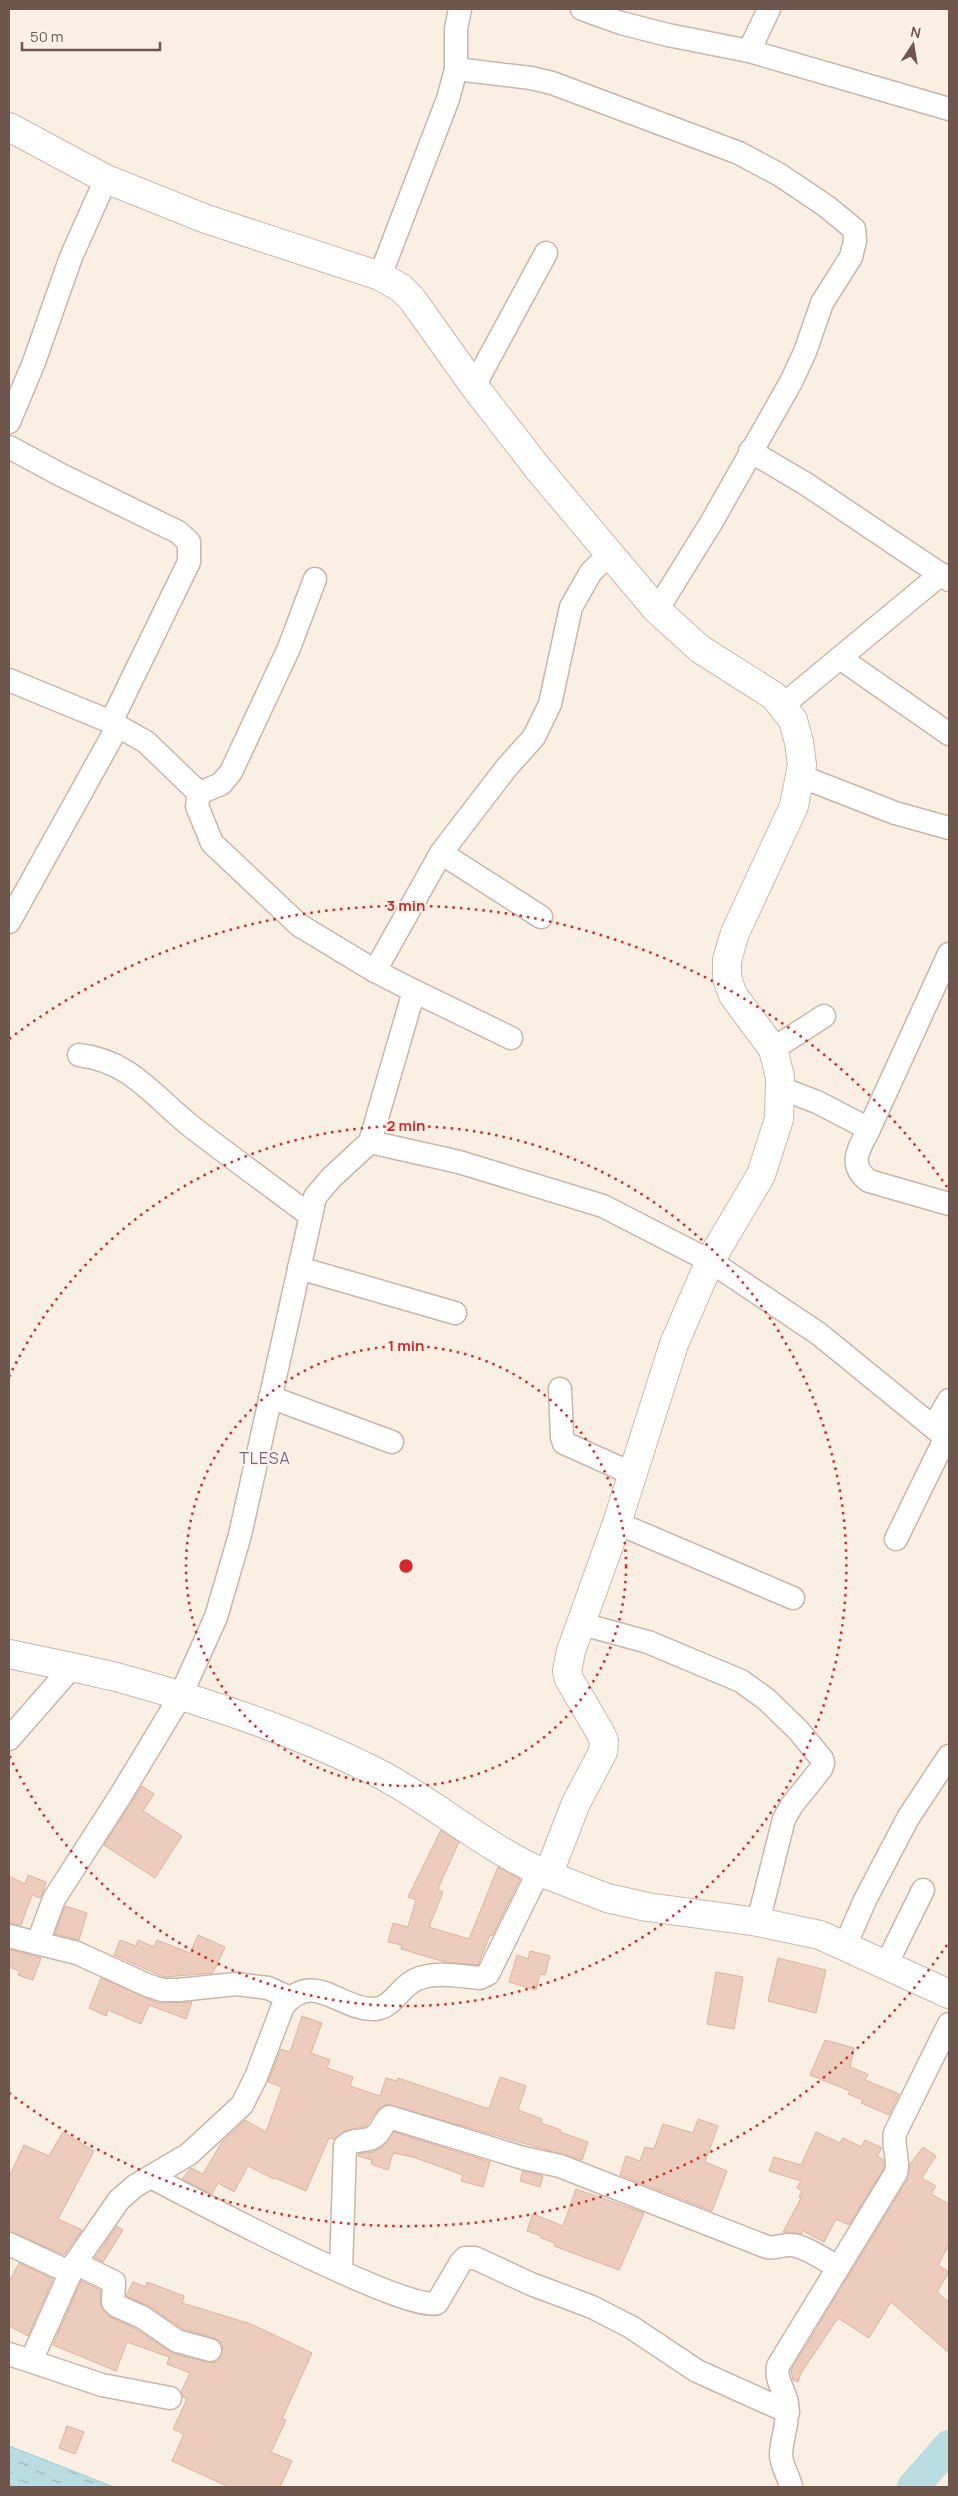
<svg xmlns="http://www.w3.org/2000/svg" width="958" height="2496" viewBox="0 0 958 2496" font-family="Manrope,sans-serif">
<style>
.water{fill:url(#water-ripples);stroke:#a1ccd1}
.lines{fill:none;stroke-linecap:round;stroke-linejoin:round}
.river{stroke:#b9dde0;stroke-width:32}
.building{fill:#eccdbd;stroke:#ddb39f}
.minor-casing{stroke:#c8b6ab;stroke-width:25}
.tertiary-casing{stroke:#c8b6ab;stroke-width:30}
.secondary-casing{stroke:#ceb8ab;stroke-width:30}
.minor{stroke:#fff;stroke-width:22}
.tertiary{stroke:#fff;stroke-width:28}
.secondary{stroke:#fff;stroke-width:28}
.ring{fill:none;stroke:#d62828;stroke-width:2.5;stroke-dasharray:2.5 5}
.labels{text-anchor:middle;stroke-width:4;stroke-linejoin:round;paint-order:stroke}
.quarter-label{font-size:16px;letter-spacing:1px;fill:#7b648b;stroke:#fdf3e8}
.centre{fill:#d62828;stroke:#fdf3e8;stroke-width:2.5}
.ring-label{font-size:15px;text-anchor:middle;font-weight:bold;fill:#d62828;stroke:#fdf3e8;stroke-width:4;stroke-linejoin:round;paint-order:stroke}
</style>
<defs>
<pattern id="water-ripples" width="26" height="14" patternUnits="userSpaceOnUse" patternTransform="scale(1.25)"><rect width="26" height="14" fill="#b9dde0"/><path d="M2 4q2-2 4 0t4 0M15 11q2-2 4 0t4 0" fill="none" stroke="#9bb6b8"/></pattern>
</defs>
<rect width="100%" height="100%" fill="#f9efe2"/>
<path class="water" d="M9,2446L114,2487H9Z"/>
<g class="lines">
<path class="river" d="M913,2487L949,2446"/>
</g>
<g class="building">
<path d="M142,1786L154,1794L143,1811L182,1836L155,1878L104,1845Z"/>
<path d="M441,1830L459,1842L440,1884L438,1890L443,1892L429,1927L469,1939L498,1867L520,1879L492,1936L490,1935L478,1965L445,1962L401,1949L402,1945L388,1942L393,1923L408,1927L416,1900L408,1897Z"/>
<path d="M28,1875L46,1882L43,1893L40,1898L32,1895L21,1925L9,1923V1876L25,1884Z"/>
<path d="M65,1906L87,1913L79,1940L55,1934Z"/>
<path d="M198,1935L225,1947L213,1973L164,1977L114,1955L120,1940L136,1946L138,1940L154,1947L157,1940L190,1953Z"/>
<path d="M9,1949L41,1958L33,1980L18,1975L20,1971L9,1967Z"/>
<path d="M530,1951L550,1956L545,1975L540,1974L536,1990L509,1982L517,1955L528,1959Z"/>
<path d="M778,1958L826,1970L816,2013L768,2001Z"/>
<path d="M716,1972L743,1977L734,2029L707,2024Z"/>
<path d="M101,1978L158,2003L192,2002L186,2019L149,2005L141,2024L108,2010L106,2016L89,2008Z"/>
<path d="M302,2016L322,2023L311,2053L330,2060L327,2068L353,2077L350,2086L380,2096L386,2078L397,2081L398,2078L489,2109L500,2077L526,2086L518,2110L542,2119L541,2123L561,2130L560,2132L588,2142L582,2160L386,2104L377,2110L366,2126L345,2131L334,2139L329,2138L306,2191L275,2178L274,2179L248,2166L234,2192L218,2183L212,2194L182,2179L191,2168L203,2174L222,2142L245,2120L266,2132L282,2087L268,2082L281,2049L290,2052Z"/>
<path d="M825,2040L854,2048L850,2067L868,2074L865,2080L899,2094L889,2115L861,2103L863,2100L848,2094L850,2091L810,2075Z"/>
<path d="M698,2119L718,2126L705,2162L727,2171L712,2211L620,2175L626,2156L640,2161L645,2147L654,2149L663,2124L693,2133Z"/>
<path d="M63,2132L94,2151L58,2219L82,2230L64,2255L9,2231V2177L24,2145L49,2156Z"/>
<path d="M394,2132L490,2162L483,2187L461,2181L463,2175L413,2157L393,2153L388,2170L371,2164L372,2160L358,2156V2154L373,2152L382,2147Z"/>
<path d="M816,2132L840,2143L843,2138L861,2147L865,2140L882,2148L877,2156L884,2160V2168L849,2225L836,2219L824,2242L803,2231L802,2234L783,2232L801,2198L799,2197L802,2191L797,2188L801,2181L769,2171L774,2157L801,2165Z"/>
<path d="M923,2147L936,2156L922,2178L936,2186L931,2194L949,2204V2245L938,2265L949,2272L937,2292L949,2302V2353L891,2302L869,2338L838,2318L801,2373L798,2382L793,2380L791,2370L907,2180L910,2164Z"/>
<path d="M523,2171L543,2176L540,2187L520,2181Z"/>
<path d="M576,2189L644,2213L619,2270L554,2246L555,2243L541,2238V2236L527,2231L533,2214L563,2226Z"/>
<path d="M117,2226L123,2230L103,2262L95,2258Z"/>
<path d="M19,2263L53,2279L28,2336L9,2326V2282Z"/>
<path d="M81,2281L100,2290L101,2306L108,2316L136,2329L174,2354L213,2363L220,2359L223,2347L220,2341L214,2338L183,2329L149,2306L126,2296L133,2282L146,2287L147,2282L184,2296L182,2303L251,2324L312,2353L282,2419L286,2420L271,2452L292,2461L280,2487H229L172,2461L184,2434L173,2429L187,2399L183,2397L181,2392L190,2373L167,2364L169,2357L127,2342L116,2371L53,2345Z"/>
<path d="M67,2426L84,2432L75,2454L59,2448Z"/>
</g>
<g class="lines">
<g class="minor-casing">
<g id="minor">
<path d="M582,9L621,23L668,35L749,51L949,109"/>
<path d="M749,51L769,9"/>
<path d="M456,69L531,78L552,83L739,153L780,175L826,206L854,229L855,241L851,257L822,303L805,352L791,382L711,523L657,610"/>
<path d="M380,276L448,99L456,69V29L460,9"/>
<path d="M474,386L546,253"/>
<path d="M9,422L34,362L71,257L106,179"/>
<path d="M9,447L61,475L178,532L189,542V562L111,722"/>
<path d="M750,451L806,484L949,580"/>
<path d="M315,579L289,648L231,772L221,784L199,793L197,806L212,843L299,925L375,971L414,991L370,1142L459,1162L603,1206L710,1261L819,1334L949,1440"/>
<path d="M840,658L949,734"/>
<path d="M9,680L111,722L146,742L199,793"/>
<path d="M783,705L941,574"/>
<path d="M800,776L895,813L949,828"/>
<path d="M441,853L541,917"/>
<path d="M9,922L118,726"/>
<path d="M375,971L441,853L507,767L534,737L550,704L571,607L591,572L609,555"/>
<path d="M414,991L511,1038"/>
<path d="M773,1049L824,1016"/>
<path d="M79,1055C131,1061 154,1097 192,1127C231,1157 271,1186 311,1216"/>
<path d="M780,1088L817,1102L869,1129L949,954"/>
<path d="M869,1129C859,1149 847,1164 869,1181L949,1204"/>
<path d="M299,1268L455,1313"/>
<path d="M560,1389L562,1437L564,1443L633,1474"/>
<path d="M270,1397L392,1442"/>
<path d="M934,1426L949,1400"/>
<path d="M617,1523L793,1598"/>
<path d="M896,1539L946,1437"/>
<path d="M582,1624L648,1642L741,1681L766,1699L798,1730L822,1759L823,1763L821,1769L792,1805L784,1819L758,1922"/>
<path d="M9,1739L72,1667"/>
<path d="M9,1936L77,1953L147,1985L162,1990H179L236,1984L268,1988L290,1998"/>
<path d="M38,1942L54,1899L122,1793L180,1697L216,1617L240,1535L315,1197L331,1178L370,1142"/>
<path d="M845,1946L865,1900L908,1818L949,1756"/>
<path d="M886,1965L923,1890"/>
<path d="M151,2177C189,2197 409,2314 437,2303L461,2262L465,2258H475L531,2284L592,2307L631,2327L697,2371L788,2412"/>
<path d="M9,2244L71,2273"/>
<path d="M75,2263L114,2282L113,2302L117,2306L142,2317L177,2341L210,2350"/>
<path d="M341,2271L345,2146C351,2139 363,2142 372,2138C382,2133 382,2123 389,2117L523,2158L560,2166L767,2247C776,2249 782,2244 791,2245C806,2246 824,2260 838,2267"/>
<path d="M9,2354L102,2385L170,2398"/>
<path d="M31,2361L75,2263L119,2200L135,2186L189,2154L242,2105L256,2077L283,2006C314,1969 339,2010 375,2009C392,2008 400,1987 415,1980C434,1971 459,1976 480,1978L488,1974L539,1871"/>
<path d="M791,2487C789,2476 781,2466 781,2454C782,2436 789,2422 787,2403C785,2390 775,2381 778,2366L896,2173C900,2160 892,2147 895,2133L949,2024"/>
</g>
</g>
<g class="tertiary-casing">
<path id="tertiary" d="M9,1654C46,1662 83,1669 120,1678C203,1701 299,1733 376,1772C435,1802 486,1849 548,1875"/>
</g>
<g class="secondary-casing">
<path id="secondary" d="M9,127L106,179L206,219L380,276L401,288L412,299L474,386L540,471L657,610L700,649L774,696L793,720L799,742L802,765L794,806L735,933L727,960V978L733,995L773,1049L780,1077L779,1119L761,1175L710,1261L674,1344L617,1523L571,1651L567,1671L569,1679L600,1732L604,1741L603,1752L576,1803L548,1875L607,1898L647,1907L758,1922L820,1935L949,1994"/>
</g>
<use href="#minor" class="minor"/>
<use href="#tertiary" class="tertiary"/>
<use href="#secondary" class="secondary"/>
</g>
<g class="ring">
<circle cx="406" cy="1566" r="220"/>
<path d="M9 1377A440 440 0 1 1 9 1755"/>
<path d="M947 1945A660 660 0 0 1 9 2093M9 1039A660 660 0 0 1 947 1187"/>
</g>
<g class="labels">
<g class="quarter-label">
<text x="265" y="1464">TLESA</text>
</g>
</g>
<circle cx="406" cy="1566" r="8" class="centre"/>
<g class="ring-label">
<text x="406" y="911">3 min</text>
<text x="406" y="1131">2 min</text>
<text x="406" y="1351">1 min</text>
</g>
<rect width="958" height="2496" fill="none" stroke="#6e564c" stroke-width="20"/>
<g transform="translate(913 45) rotate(12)" stroke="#fdf3e8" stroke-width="4" paint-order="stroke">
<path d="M0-4L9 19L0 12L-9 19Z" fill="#6e564c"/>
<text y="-8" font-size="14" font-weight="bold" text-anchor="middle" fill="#6e564c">N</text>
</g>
<path d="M22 42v8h138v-8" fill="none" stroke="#6e564c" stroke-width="2.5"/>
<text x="30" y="42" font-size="15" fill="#6e564c" stroke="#fdf3e8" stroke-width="4" paint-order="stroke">50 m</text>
</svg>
